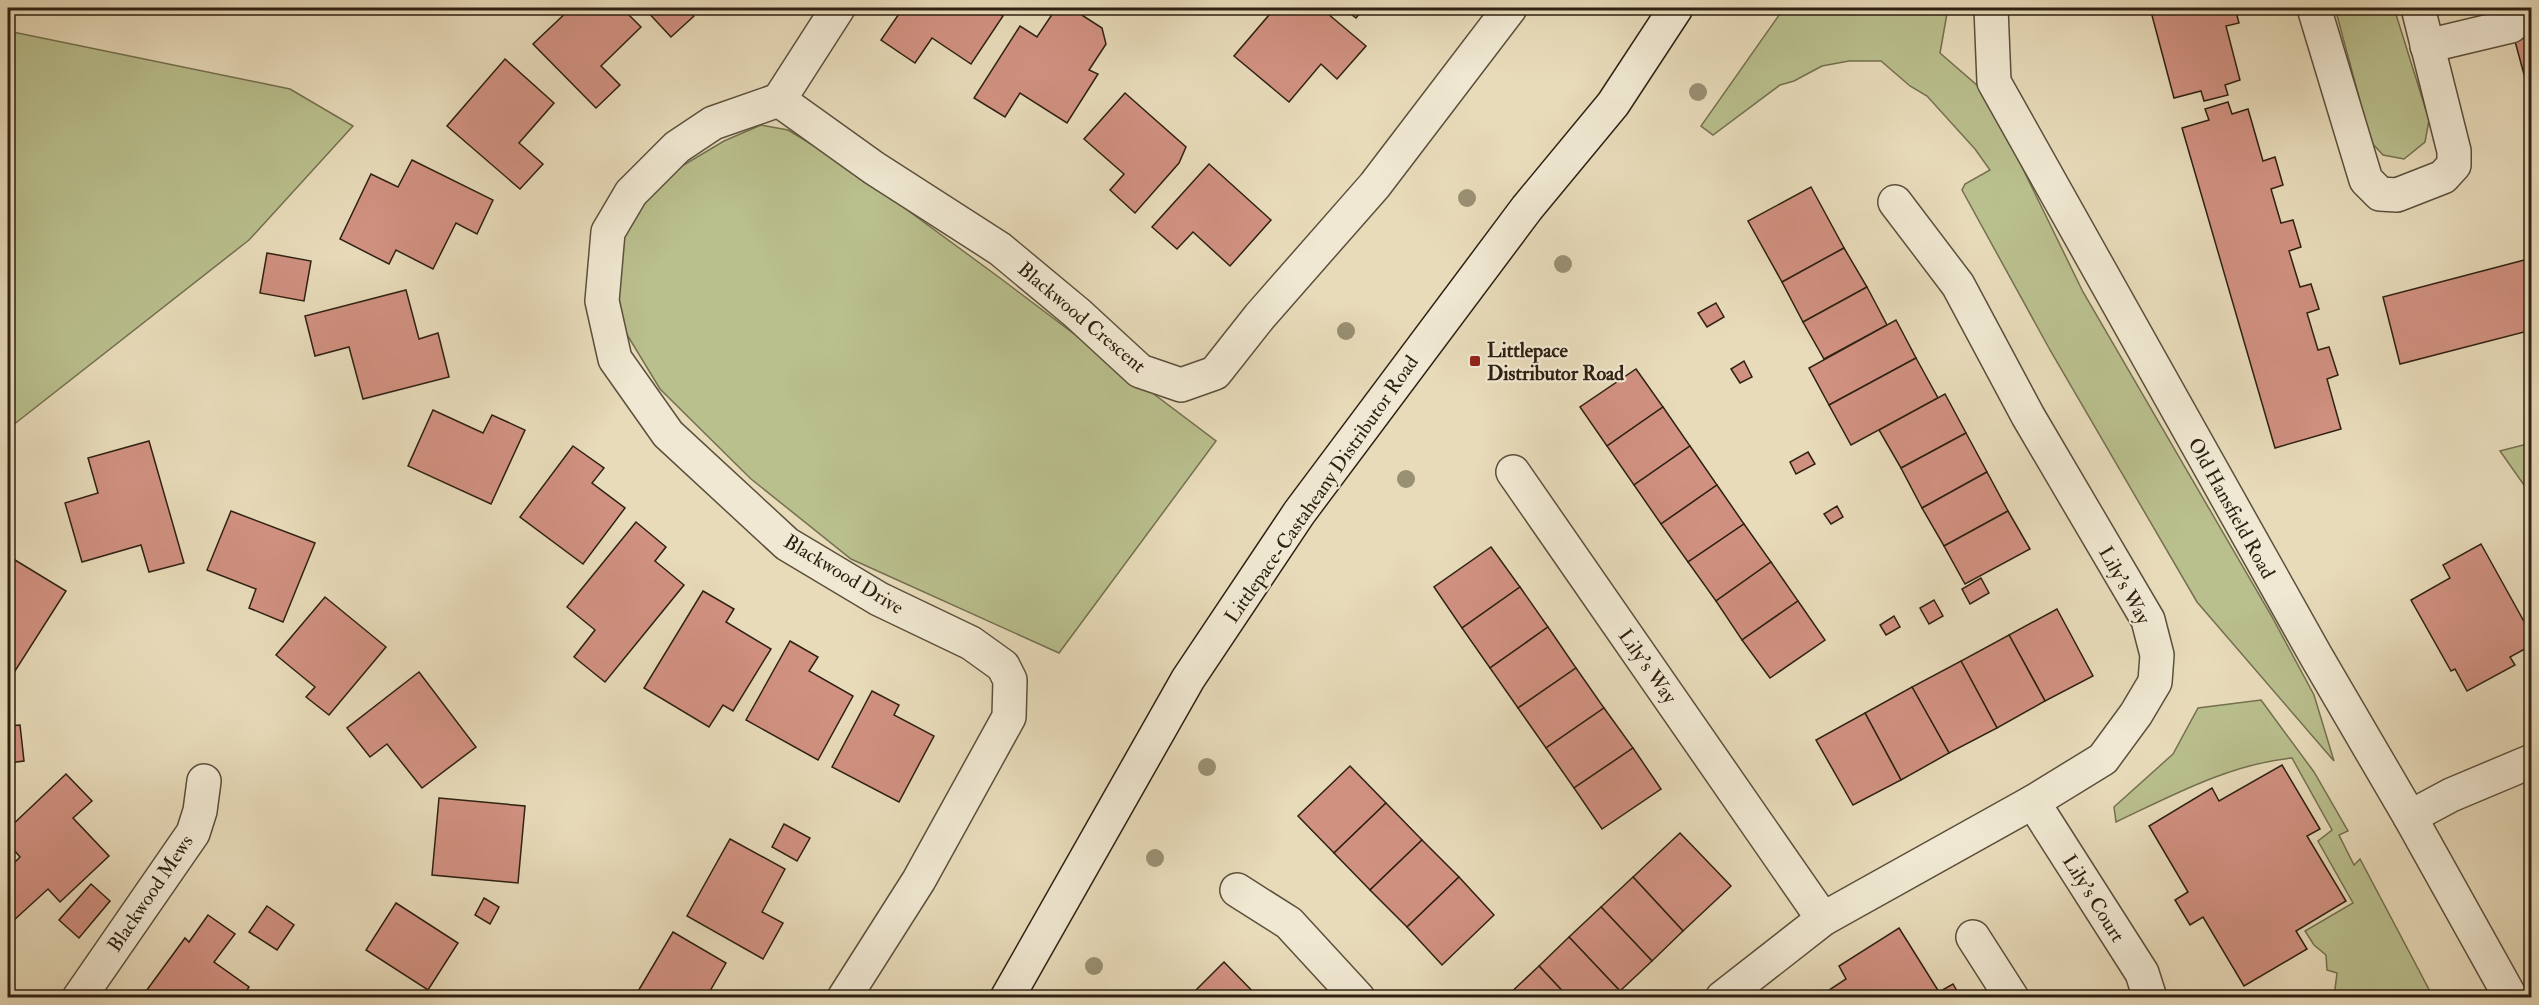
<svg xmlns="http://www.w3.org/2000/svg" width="2539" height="1005" viewBox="0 0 2539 1005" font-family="'IM FELL Double Pica',serif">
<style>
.green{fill:#b9bf8d;stroke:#747050;stroke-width:1.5}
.building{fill:#d19181;stroke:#2e2112;stroke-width:1.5}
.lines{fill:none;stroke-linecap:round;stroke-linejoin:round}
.street-casing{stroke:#5c503c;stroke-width:36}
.secondary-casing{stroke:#2e2112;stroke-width:36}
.street{stroke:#f0e8d2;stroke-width:33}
.secondary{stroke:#f0e8d2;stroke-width:33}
.tree{fill:#998f72}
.poi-dot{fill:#8f2418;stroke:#f0e8d2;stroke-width:2}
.labels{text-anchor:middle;stroke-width:4.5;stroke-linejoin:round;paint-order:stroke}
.street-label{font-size:20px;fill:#2e2112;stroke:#f0e8d2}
.poi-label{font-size:20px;font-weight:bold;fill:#2e2112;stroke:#f0e8d2;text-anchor:start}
</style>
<rect width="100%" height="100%" fill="#e8dbba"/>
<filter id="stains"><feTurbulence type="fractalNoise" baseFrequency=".00333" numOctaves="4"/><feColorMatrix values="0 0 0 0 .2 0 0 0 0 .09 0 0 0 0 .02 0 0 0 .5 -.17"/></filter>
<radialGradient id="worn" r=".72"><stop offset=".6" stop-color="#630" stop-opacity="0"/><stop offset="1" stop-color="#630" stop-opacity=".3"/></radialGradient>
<g class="green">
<path d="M1784,8H1948L1940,53L1986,93L2083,292L2271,615L2314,695L2334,761L2197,602L2050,350L1962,190L1965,184L1990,170L1975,149L1927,96L1910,86L1881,61H1849L1822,66L1794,81L1780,85L1713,135L1701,126Z"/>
<path d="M2335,8H2394L2429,120L2425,142L2404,159L2383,155L2371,142Z"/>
<path d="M8,31L290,89L353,126L249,240L8,429Z"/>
<path d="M761,125L788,130L846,165L1000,278L1216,441L1059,653L851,559L751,479L660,389L623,328L615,269L627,226L660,179L724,141Z"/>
<path d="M2531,443H2532L2531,495L2500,451Z"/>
<path d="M2261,700L2314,772L2348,831L2339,835L2354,865L2360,859L2433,997H2334L2337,973L2327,970L2326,955L2314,945L2305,931L2353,903L2318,841L2332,830L2292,758C2230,764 2171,796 2116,822L2114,807L2173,754L2198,708Z"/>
</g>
<g class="building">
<path d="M571,8H622L641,27L601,66L620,85L596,108L533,44Z"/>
<path d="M644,8H686L694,16L671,37Z"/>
<path d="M903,8H990L1003,16L971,64L932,38L915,63L881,40Z"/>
<path d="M1071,8L1102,28L1106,44L1089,70L1098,74L1067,123L1020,93L1005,117L974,98L1020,26L1037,37L1055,10Z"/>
<path d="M1275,8H1321L1366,46L1337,79L1321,64L1289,102L1234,56Z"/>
<path d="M1343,8H1364L1356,18Z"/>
<path d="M2150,8H2235L2239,23L2226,26L2240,80L2225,85L2228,95L2204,101L2201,91L2174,98Z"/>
<path d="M2506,8H2532V104Z"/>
<path d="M505,59L554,103L519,143L543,164L520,189L447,126Z"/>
<path d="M1125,93L1186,147L1179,163L1135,213L1110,190L1124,174L1084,139Z"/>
<path d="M2228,102L2232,114L2248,109L2263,161L2275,157L2283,185L2271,189L2281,223L2293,220L2301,247L2289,251L2300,287L2311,284L2319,309L2307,313L2318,350L2329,347L2338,375L2327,379L2341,429L2275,448L2182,128L2209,120L2205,109Z"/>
<path d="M412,160L493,200L477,234L456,223L433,269L396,250L389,264L340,239L371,174L398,187Z"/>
<path d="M1209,164L1271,220L1230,266L1193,232L1177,249L1152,227Z"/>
<path d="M1811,187L1844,248L1782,282L1748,221Z"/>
<path d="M1844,248L1867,287L1803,322L1782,282Z"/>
<path d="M267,253L311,261L304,301L260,293Z"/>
<path d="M2532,258V330L2400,364L2383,297Z"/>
<path d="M1867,287L1887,325L1824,359L1803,322Z"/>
<path d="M406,290L419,339L438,333L449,377L363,399L349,347L315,356L305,316Z"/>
<path d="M1716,303L1724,317L1707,327L1698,313Z"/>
<path d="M1896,320L1916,358L1829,405L1809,368Z"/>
<path d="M1916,358L1938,398L1851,445L1829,405Z"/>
<path d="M1744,361L1752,377L1740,383L1731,369Z"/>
<path d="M1636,369L1663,407L1607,446L1580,407Z"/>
<path d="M1945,394L1966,433L1901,468L1879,430Z"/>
<path d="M1663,407L1690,446L1634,485L1607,446Z"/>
<path d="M433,410L483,433L492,415L525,430L491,504L408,466Z"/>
<path d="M1966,433L1987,472L1922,508L1901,468Z"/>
<path d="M149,441L184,563L149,572L141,545L82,562L65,503L98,493L88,458Z"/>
<path d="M573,446L604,468L592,483L625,508L583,564L520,517Z"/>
<path d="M1690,446L1717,485L1661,524L1634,485Z"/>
<path d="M1808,452L1815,464L1796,474L1790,462Z"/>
<path d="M1987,472L2008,511L1944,546L1922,508Z"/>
<path d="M1717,485L1744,524L1688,562L1661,524Z"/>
<path d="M1837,506L1843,517L1831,524L1824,514Z"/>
<path d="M231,511L315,543L283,622L249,608L256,589L207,570Z"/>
<path d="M2008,511L2030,549L1965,584L1944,546Z"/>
<path d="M636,522L666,547L655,561L684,585L605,682L574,657L595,630L567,607Z"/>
<path d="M1744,524L1771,562L1716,601L1688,562Z"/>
<path d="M2481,544L2532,636V645L2510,657L2515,665L2467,691L2455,669L2451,671L2411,600L2450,578L2443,565Z"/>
<path d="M1491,547L1520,587L1462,628L1434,587Z"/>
<path d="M15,560L66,591L15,671L8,666V571Z"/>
<path d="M1771,562L1798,601L1742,640L1716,601Z"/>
<path d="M1981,578L1989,593L1970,604L1962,589Z"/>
<path d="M1520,587L1548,627L1490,668L1462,628Z"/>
<path d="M703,591L734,609L726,622L771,649L733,711L723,705L709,727L644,688Z"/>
<path d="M325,597L386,647L329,715L306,697L315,687L276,655Z"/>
<path d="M1934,600L1943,616L1929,624L1920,608Z"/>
<path d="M1798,601L1825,640L1770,678L1742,640Z"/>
<path d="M2057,609L2093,676L2045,701L2009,635Z"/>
<path d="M1894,616L1900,627L1886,635L1880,625Z"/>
<path d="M1548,627L1576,668L1518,708L1490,668Z"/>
<path d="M2009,635L2045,701L1997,728L1961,661Z"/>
<path d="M790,641L818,657L809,671L853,696L818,760L746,720Z"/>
<path d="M1961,661L1997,728L1949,753L1912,687Z"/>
<path d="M1576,668L1604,708L1546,748L1518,708Z"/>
<path d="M419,672L476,747L422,788L387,744L370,757L347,728Z"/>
<path d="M1912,687L1949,753L1901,780L1865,713Z"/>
<path d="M872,691L899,705L894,715L934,736L899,802L832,767Z"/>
<path d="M1604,708L1633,748L1574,788L1546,748Z"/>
<path d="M1865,713L1901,780L1853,805L1816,740Z"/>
<path d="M20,725L24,761L8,763V726Z"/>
<path d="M1633,748L1661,789L1602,829L1574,788Z"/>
<path d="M2282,765L2320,829L2307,836L2346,901L2296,931L2307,949L2244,986L2203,917L2190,925L2175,900L2188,892L2149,826L2212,788L2219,801Z"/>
<path d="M1350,766L1386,803L1334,853L1298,816Z"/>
<path d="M66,774L92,801L73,818L109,856L60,902L48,889L13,921L8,916V869L20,857L8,843V829Z"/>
<path d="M439,798L525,806L518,883L432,875Z"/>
<path d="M1386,803L1422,840L1370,890L1334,853Z"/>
<path d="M784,824L810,838L797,861L772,847Z"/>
<path d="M1680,833L1731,886L1683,931L1633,877Z"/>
<path d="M730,839L785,869L762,912L783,923L763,959L687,916Z"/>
<path d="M1422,840L1459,877L1407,927L1370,890Z"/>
<path d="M1459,877L1494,915L1442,965L1407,927Z"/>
<path d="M1633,877L1683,931L1652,961L1601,907Z"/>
<path d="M91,884L110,901L79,938L59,920Z"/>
<path d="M484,898L499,907L490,924L475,915Z"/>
<path d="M396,903L458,943L428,990L366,950Z"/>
<path d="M267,906L294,925L277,950L249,932Z"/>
<path d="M1601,907L1652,961L1620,991L1569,937Z"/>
<path d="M208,915L235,934L214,962L249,987L242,998H141L185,938L189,942Z"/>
<path d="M1899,928L1939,992L1953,984L1961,998H1817L1846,979L1839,966Z"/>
<path d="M673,932L726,963L706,998H634Z"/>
<path d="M1569,937L1620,991L1612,998H1569L1539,966Z"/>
<path d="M1224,962L1259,998H1188Z"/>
<path d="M1539,966L1569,998H1505Z"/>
</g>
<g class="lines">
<g class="street-casing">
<g id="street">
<path d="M1991,8L1994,82L2316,656L2410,817L2511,998"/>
<path d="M2314,8L2366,180L2380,194L2397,195L2443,177L2454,165V151L2418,8"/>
<path d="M2427,46L2511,26"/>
<path d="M779,100L713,123L677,147L631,193L608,232L602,301L615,359L668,434L787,544L879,599L971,643L1003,666L1010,680L1009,717L919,880L844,998"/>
<path d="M779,100L874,168L1000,249L1077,313L1140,371L1181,385L1215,373L1260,316L1375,185L1510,8"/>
<path d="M779,100L838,8"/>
<path d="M1513,472L1823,919"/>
<path d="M2033,802L2142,973L2150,998"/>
<path d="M2410,817L2451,795L2532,761"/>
<path d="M1237,890L1289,923L1358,998"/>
<path d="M1973,937L2012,998"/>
<path d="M79,998L193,833L200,811L204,781"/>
<path d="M1722,998L1823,919L2033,802L2103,759L2136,714L2155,682L2157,655L2148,620L2028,416L1958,285L1895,202"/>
</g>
</g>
<g class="secondary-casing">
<path id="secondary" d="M1007,998L1188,679L1299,513L1527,208L1613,104L1676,8"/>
</g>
<use href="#street" class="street"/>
<use href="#secondary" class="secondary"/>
</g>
<g class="tree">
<circle cx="1698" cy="92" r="9"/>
<circle cx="1467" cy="198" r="9"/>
<circle cx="1563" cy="264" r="9"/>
<circle cx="1346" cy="331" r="9"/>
<circle cx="1406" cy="479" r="9"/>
<circle cx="1207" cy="767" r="9"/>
<circle cx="1155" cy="858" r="9"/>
<circle cx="1094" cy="966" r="9"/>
</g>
<rect class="poi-dot" x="1469" y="355" width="12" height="12" rx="3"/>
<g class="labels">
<g class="street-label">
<text transform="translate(1082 317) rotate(40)" y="7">Blackwood Crescent</text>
<text transform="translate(1321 489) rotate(-55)" y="7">Littlepace-Castaheany Distributor Road</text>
<text transform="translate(2232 508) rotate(61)" y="7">Old Hansfield Road</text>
<text transform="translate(844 574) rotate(31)" y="7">Blackwood Drive</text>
<text transform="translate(2125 585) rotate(61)" y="7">Lily's Way</text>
<text transform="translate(1648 666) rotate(55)" y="7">Lily's Way</text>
<text transform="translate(150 893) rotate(-56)" y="7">Blackwood Mews</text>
<text transform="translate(2094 898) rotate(58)" y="7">Lily's Court</text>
</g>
<g class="poi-label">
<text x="1487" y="357">Littlepace<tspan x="1487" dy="23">Distributor Road</tspan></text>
</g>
</g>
<rect width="2539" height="1005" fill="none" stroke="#e8dbba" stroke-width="30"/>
<rect x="9" y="9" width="2521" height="987" fill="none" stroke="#2e2112" stroke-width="3"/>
<rect x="15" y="15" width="2509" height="975" fill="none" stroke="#2e2112" stroke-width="1.5"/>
<rect width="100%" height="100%" filter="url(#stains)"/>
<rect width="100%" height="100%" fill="url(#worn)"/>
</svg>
